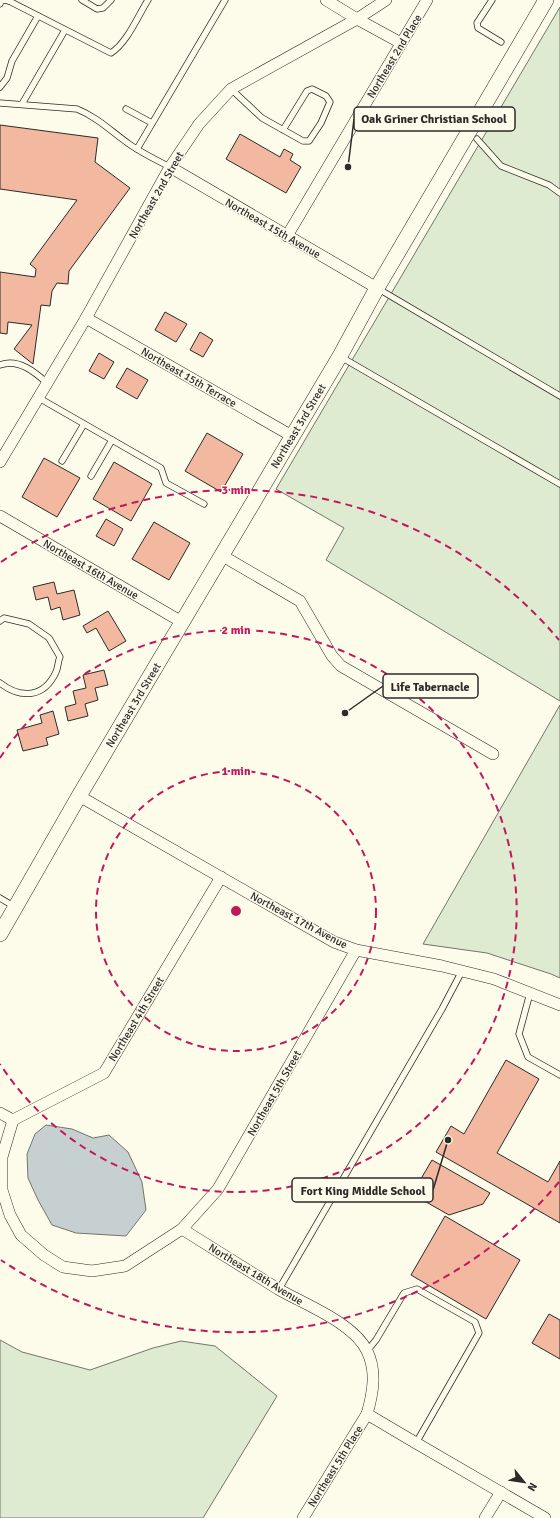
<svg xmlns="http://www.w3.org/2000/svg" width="560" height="1518" viewBox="0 0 560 1518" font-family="Signika,sans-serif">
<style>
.green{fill:#deebd1;stroke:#74746e}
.water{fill:#c7d0d0;stroke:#74746e}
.building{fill:#f2b8a0;stroke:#2b2b2b}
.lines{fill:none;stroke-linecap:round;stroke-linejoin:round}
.lane-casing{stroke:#2b2b2b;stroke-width:7}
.street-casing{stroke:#2b2b2b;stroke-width:12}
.secondary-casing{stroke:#2b2b2b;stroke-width:16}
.lane{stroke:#fdfbea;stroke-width:5.5}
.street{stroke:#fdfbea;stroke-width:11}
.secondary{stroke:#fdfbea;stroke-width:15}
.ring{fill:none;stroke:#c2185b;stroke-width:2;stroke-dasharray:7 5}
.labels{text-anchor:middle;stroke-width:3;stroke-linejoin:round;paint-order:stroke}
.street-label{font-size:11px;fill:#2b2b2b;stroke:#fdfbea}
.centre{fill:#c2185b;stroke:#fdfbea;stroke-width:2}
.ring-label{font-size:12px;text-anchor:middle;font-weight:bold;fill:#c2185b;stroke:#fdfbea;stroke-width:3;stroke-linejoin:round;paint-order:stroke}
.leader{fill:none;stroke:#2b2b2b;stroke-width:1.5}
.callout-dot{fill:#2b2b2b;stroke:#fdfbea;stroke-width:1.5}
.callout{fill:#fdfbea;stroke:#2b2b2b;stroke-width:1.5}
.callout-label{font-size:12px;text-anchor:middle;font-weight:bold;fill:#2b2b2b}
</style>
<rect width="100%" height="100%" fill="#fdfbea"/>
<g class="green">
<path d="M560,7V701L326,560L344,528L276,489Z"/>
<path d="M560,705V978L551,974L487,953L423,944Z"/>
<path d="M0,1340L22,1352L90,1370L153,1348L181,1341L215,1346L277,1396L203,1518H0Z"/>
</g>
<path class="water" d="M46,1125L72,1129L93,1138L109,1135L128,1152L142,1182L146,1210L126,1236L76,1233L52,1225L38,1200L28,1178L27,1154L35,1134Z"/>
<g class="building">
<path d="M0,125L98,138L95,162L130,188L69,271L68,284L57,283L52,291L50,306L41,305L33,364L14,349L32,325L8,322L7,334L0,333V272L35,277L36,269L30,264L77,200L0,189Z"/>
<path d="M240,134L280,157L284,149L293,154L290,160L301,167L286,193L226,159Z"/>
<path d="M165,312L187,324L176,342L155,330Z"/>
<path d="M200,332L213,340L203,357L190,350Z"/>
<path d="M99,353L114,362L104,379L89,371Z"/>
<path d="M127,368L148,380L137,399L116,387Z"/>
<path d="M207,433L243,454L221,492L185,471Z"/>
<path d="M44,458L80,478L57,517L22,497Z"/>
<path d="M114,462L152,484L131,521L93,499Z"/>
<path d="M106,519L123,529L114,546L96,536Z"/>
<path d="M154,522L190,543L169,580L132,559Z"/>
<path d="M54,582L57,594L74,590L80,615L63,620L60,607L51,610L48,597L36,600L33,587Z"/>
<path d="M108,611L126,641L109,651L96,628L87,633L83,626Z"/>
<path d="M104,670L108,685L95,688L98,700L85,704L88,716L68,721L65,707L76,704L73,691L86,688L83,675Z"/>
<path d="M53,711L59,734L46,738L48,745L23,751L17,730L42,723L40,715Z"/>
<path d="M506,1060L539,1079L497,1153L548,1182L560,1161V1223L436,1152L451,1126L464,1134Z"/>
<path d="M432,1160L490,1193L483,1204L449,1215L412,1194Z"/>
<path d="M445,1216L520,1260L486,1319L411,1275Z"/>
<path d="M549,1314L560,1320V1359L532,1343Z"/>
</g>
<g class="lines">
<g class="lane-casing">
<g id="lane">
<path d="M82,0L97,9L103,8L111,0"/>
<path d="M492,0L477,23L478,28L501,42"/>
<path d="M0,4L1,1L5,0L11,2L111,53C127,43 138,16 148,0"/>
<path d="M0,87L7,78L12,61L38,16"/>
<path d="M231,89L262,118L303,141H309L321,123L330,102L326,96L312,89L307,91L283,130"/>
<path d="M0,103L77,109C97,117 112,132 129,144C142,153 156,160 170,167"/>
<path d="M22,104L65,30"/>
<path d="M126,109L152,123"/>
<path d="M477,139L501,166L549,185L560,193"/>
<path d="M137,149L225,0"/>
<path d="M377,288L560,396"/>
<path d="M341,357L560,484"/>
<path d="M0,365C18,358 35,372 47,383"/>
<path d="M39,398L161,468L166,483L204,504"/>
<path d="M62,461L84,424"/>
<path d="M91,476L112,440"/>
<path d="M0,621L4,618L29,624L49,638L60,657C58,661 58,668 56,672C44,698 21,699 0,683"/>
<path d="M0,898L15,907"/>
<path d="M530,993L519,1034L528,1057L560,1075"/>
<path d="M279,1289L442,1009L462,971"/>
<path d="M367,1351L376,1340L404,1293L417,1289L475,1322L479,1333L416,1443"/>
</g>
</g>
<g class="street-casing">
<g id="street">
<path d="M326,0L357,19L401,43"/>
<path d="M170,167L377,288"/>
<path d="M287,236L427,0"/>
<path d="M86,318L292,436"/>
<path d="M0,462L86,318L170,167L199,124L231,89L357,19L386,0"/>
<path d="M0,516L182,622"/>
<path d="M221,555L300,601L332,656L341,666L493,754"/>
<path d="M79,796L334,942L356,950L442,966L494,979L560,1005"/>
<path d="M0,1113L13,1120"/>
<path d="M13,1120L2,1157V1190L10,1215L21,1235L44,1255L63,1267L92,1271L125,1266L182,1229C214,1249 246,1269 278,1289C304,1304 354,1323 367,1351C377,1371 373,1393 367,1414L416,1443L545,1518"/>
<path d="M13,1120L104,1073L221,877"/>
<path d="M182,1229L218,1189L356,950"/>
<path d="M303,1518L367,1414"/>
<path d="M485,1518L501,1492"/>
</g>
</g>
<g class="secondary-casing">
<path id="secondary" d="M0,934L79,796L340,356L377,288L546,0"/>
</g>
<use href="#lane" class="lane"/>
<use href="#street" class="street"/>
<use href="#secondary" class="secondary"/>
</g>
<g class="ring">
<circle cx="236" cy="911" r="140"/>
<path d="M0 758A281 281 0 1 1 0 1064"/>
<path d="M559 1182A421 421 0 0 1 1 1260M1 562A421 421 0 0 1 559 640"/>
</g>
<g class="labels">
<g class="street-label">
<text transform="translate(394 56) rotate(-59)" y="4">Northeast 2nd Place</text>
<text transform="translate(156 195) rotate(-60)" y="4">Northeast 2nd Street</text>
<text transform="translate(273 228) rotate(30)" y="4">Northeast 15th Avenue</text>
<text transform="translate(189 377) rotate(30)" y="4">Northeast 15th Terrace</text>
<text transform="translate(298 426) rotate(-59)" y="4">Northeast 3rd Street</text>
<text transform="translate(91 569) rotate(30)" y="4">Northeast 16th Avenue</text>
<text transform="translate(133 705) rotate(-59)" y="4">Northeast 3rd Street</text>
<text transform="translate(299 920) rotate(28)" y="4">Northeast 17th Avenue</text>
<text transform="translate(136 1019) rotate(-59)" y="4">Northeast 4th Street</text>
<text transform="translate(274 1093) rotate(-60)" y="4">Northeast 5th Street</text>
<text transform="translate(256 1274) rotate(31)" y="4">Northeast 18th Avenue</text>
<text transform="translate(335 1466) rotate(-58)" y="4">Northeast 5th Place</text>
</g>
</g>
<circle cx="236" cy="911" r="6" class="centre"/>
<g class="ring-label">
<text x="236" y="494">3 min</text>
<text x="236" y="634">2 min</text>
<text x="236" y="775">1 min</text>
</g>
<path class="leader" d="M348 167L354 119M345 713L383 686M448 1140L433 1190"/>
<g class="callout-dot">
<circle cx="348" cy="167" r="4"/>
<circle cx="345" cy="713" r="4"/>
<circle cx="448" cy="1140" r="4"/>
</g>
<g class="callout">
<rect x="354" y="107" width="161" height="24" rx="4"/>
<rect x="383" y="674" width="95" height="24" rx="4"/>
<rect x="292" y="1178" width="141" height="24" rx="4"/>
</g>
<g class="callout-label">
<text x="434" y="123">Oak Griner Christian School</text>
<text x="430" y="691">Life Tabernacle</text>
<text x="363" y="1195">Fort King Middle School</text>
</g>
<g transform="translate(524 1482) rotate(120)" stroke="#fdfbea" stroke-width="3" paint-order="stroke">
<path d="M0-3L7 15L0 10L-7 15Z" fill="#2b2b2b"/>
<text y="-6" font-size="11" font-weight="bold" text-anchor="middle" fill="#2b2b2b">N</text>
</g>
</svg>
